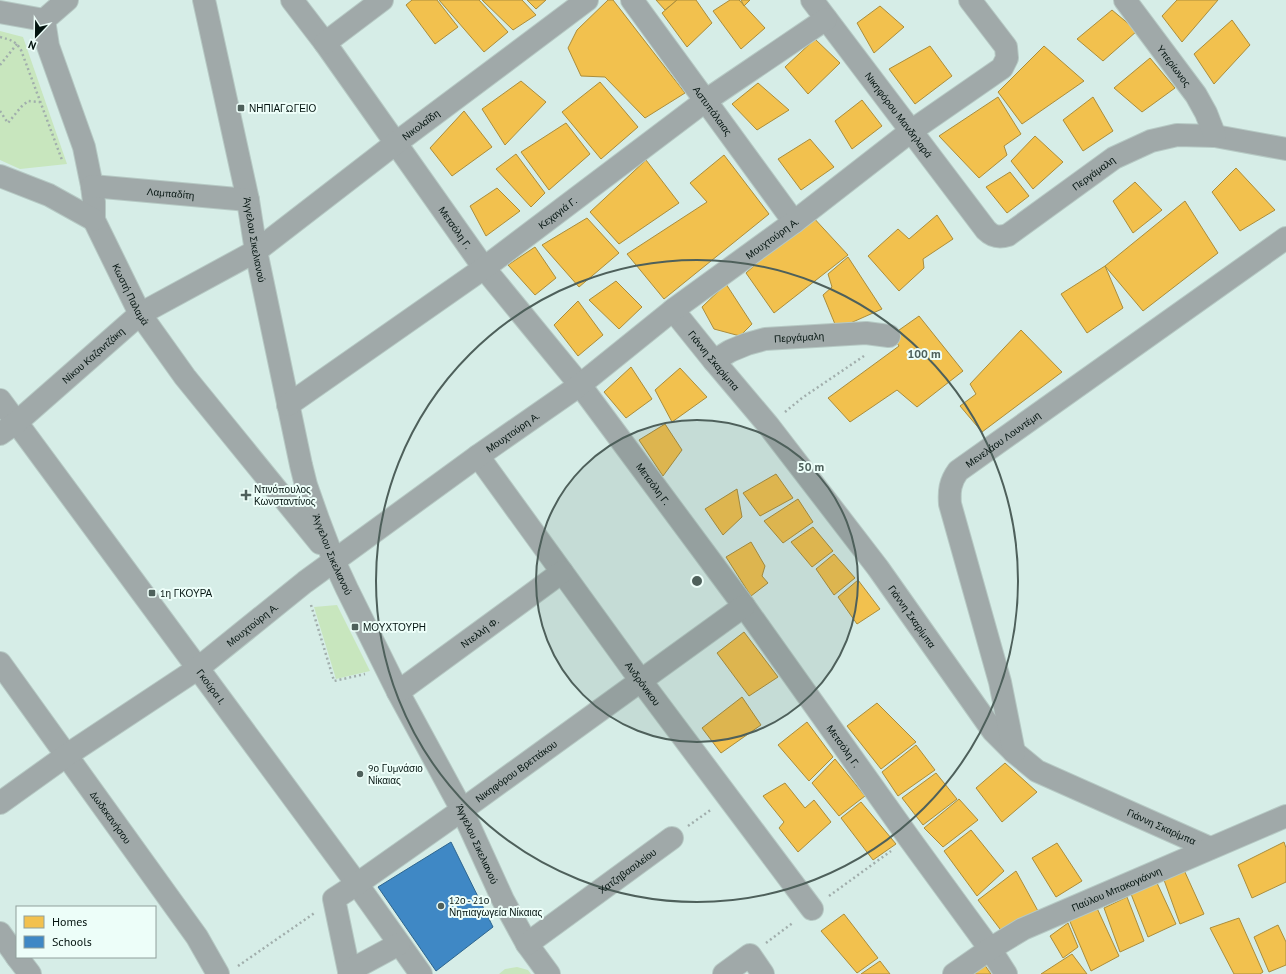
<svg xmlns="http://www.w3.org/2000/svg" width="1286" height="974" viewBox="0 0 1286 974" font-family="'PT Sans',sans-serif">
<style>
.green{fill:#c8e6be}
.homes{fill:#f2c14e;stroke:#ab8d3b}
.schools{fill:#3f88c5;stroke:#2d658f}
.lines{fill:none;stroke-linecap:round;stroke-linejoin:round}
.minor-casing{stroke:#b6c9c4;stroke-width:24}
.path{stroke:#a1aeac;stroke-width:2.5;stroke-dasharray:2 3;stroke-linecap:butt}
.minor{stroke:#a0a9a9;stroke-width:22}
.ring{fill:none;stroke:#4e605b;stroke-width:2}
.poi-dot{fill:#4e605b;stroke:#edfef9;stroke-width:1.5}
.labels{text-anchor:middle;stroke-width:4;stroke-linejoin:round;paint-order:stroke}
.street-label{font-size:10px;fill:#041410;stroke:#edfef9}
.poi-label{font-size:10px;fill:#041410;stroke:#edfef9;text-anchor:start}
.centre{fill:#4e605b;stroke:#edfef9;stroke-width:2}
.ring-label{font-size:12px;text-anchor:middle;font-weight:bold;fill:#4e605b;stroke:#edfef9;stroke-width:4;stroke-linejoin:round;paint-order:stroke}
</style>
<rect width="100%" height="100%" fill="#d6ede7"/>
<g class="green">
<path d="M0,31L23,37L67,164L20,169L0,160Z"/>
<path d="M337,605L370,671L336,679L314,607Z"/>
<path d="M517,967L528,970L531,974H499L505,969Z"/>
</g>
<g class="homes">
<path d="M412,0H437L458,27L435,44L406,5Z"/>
<path d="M439,0H479L508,32L484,52Z"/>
<path d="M482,0H522L536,15L513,30Z"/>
<path d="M527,0H546L536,9Z"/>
<path d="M608,0H613L685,93L645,118L605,77L581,76L568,48L577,30Z"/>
<path d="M656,0H677L665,10Z"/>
<path d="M677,0H696L712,23L687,47L662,13Z"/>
<path d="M730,0H739L765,28L741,49L713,11Z"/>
<path d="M741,0H750L744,6Z"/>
<path d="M1177,0H1218L1182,42L1162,16Z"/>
<path d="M880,6L904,27L874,53L857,23Z"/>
<path d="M1112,10L1137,31L1103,61L1077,39Z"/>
<path d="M1232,20L1250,45L1214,84L1194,54Z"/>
<path d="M815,39L840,63L808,94L785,67Z"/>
<path d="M930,46L952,76L915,104L889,69Z"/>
<path d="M1044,46L1084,81L1022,124L998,92Z"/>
<path d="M1150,58L1175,88L1142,112L1114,88Z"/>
<path d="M521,81L546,102L505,145L482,109Z"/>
<path d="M600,82L638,127L601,159L562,112Z"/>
<path d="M758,83L789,110L757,130L732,104Z"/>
<path d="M998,97L1021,134L1004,146L1007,155L979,178L939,136Z"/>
<path d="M1093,97L1113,131L1083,151L1063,120Z"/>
<path d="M862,100L882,126L852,149L835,121Z"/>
<path d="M464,111L492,147L452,176L430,148Z"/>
<path d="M566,123L590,154L549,190L521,152Z"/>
<path d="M1035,136L1063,162L1033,189L1011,161Z"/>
<path d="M810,139L834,167L801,190L778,159Z"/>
<path d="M516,154L545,193L531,207L496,169Z"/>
<path d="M724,155L769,214L664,299L627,254L707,202L690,183Z"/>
<path d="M646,160L679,203L619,244L590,212Z"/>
<path d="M1236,168L1275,210L1240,231L1212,192Z"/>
<path d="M1010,172L1029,196L1007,213L986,187Z"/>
<path d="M1135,182L1162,210L1133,233L1113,201Z"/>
<path d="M497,188L520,211L486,236L470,206Z"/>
<path d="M1185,201L1218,253L1143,311L1105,266Z"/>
<path d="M811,215L848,255L774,313L746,273Z"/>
<path d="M937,215L953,239L923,259L924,268L899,291L868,256L898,229L909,239Z"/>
<path d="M587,218L619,253L579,287L542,245Z"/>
<path d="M535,247L556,278L535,295L508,265Z"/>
<path d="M848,257L882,309L837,329L823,295L832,287L828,274Z"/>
<path d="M1105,266L1123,308L1087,333L1061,294Z"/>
<path d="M616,281L642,307L619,329L589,300Z"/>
<path d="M726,284L752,324L740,336L714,329L702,307Z"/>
<path d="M578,301L603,335L578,356L554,325Z"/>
<path d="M919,316L963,371L917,407L897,390L850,422L828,398L899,346L892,335Z"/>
<path d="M1021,330L1062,372L982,432L960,406L976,394L970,384Z"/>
<path d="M631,367L652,399L626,418L604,392Z"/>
<path d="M680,368L707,397L672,422L655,390Z"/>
<path d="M665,424L682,450L663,476L639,440Z"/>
<path d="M776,474L793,498L760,516L743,493Z"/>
<path d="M737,489L742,517L723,535L705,509Z"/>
<path d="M798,499L813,522L783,543L764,521Z"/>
<path d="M813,527L833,551L812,567L791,542Z"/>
<path d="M751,542L765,566L762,576L768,583L751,596L726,557Z"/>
<path d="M834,554L855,578L834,595L816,569Z"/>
<path d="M858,580L880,609L857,624L838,597Z"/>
<path d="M744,632L778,677L749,696L717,653Z"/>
<path d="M742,697L761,725L721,753L702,728Z"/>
<path d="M877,703L916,742L881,769L847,726Z"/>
<path d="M807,722L833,757L809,781L778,745Z"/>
<path d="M916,745L935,770L898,796L882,772Z"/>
<path d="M835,759L865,796L839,816L812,783Z"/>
<path d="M1005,763L1037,792L1002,822L976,788Z"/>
<path d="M936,773L957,799L923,825L902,798Z"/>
<path d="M785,783L805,808L814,800L831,822L798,852L779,828L784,822L763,796Z"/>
<path d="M959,799L978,820L943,847L924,828Z"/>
<path d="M861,802L896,844L873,860L841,818Z"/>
<path d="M971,830L1004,871L977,896L944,851Z"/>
<path d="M1284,842L1286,848V882L1252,898L1238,865Z"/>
<path d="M1057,843L1082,881L1056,897L1032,858Z"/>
<path d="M1184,870L1204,914L1180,924L1164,880Z"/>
<path d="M1016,871L1038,911L1003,933L978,900Z"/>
<path d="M1157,883L1176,924L1148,937L1131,894Z"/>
<path d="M1127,897L1144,941L1120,952L1104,908Z"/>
<path d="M1096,906L1119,956L1091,971L1068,917Z"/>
<path d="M844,914L878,958L857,973L821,931Z"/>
<path d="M1239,918L1263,972L1260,974H1234L1210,928Z"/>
<path d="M1068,923L1078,947L1063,958L1050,936Z"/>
<path d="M1278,925L1286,942V965L1269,972L1254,937Z"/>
<path d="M1072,954L1087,974H1041Z"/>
<path d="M880,961L890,974H861Z"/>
<path d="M984,964L991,974H970Z"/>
</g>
<path class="schools" d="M451,842L493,927L436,971L378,887Z"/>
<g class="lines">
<g class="minor-casing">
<g id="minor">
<path id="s1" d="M204,0L248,200L256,251L301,465L306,485L318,519L334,561L347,589L398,692L462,810L503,900L527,944L549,974"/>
<path id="s2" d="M292,0L325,43L484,268L580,385L744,606L909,838L990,949L1006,974"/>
<path id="s3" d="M632,0L794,222"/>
<path id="s4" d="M812,0L986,230C993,237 999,238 1008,235L1114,158L1151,141L1177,135L1215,136L1286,149"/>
<path id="s5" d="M1125,0L1196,95L1206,113L1215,136"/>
<path id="s6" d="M0,12L44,20L48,46L84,147L92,186L94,202V220L140,314L185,377L320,543"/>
<path d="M44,20L67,0"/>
<path d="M325,43L382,0"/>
<path d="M0,176L49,195L94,220"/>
<path id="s7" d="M92,186L248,200"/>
<path id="s8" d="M673,310L714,361L768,425L878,568L993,731L1014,752L1037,771L1210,848"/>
<path id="s9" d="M714,361L730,351L747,344L765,339L866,333L889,336"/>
<path id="s10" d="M0,400L357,884L421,974"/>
<path id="s11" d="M288,405L484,268L705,101L826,19"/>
<path id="s12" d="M0,434L17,422L140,314L256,251L396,143L587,0"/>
<path id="s13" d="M478,456L641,681L812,909"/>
<path id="s14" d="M0,663L197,937L218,974"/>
<path id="s15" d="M398,692L562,572"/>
<path id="s16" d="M1014,752L1000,682L950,504C949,491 950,482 958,471L1286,238"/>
<path id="s17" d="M0,803L67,755L197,669L305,582L478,456L580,385L673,310L794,222L911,131L1002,68L1007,58L1006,47L970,0"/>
<path d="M0,933L17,957"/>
<path id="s18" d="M527,944L672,838"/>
<path d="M17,957L30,974"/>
<path id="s19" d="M349,971L334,899L357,884L462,810L744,606"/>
<path d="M350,974L349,971L399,944"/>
<path d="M724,974L750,955L763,974"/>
<path id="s20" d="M954,974L990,949L1023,929L1286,816"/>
</g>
</g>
<g class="path">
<path d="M0,37C10,40 15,40 21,50L62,160"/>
<path d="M0,65L17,44"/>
<path d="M0,111L8,123L21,107L28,101L40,102"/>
<path d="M785,412L802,398L864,356"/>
<path d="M311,605L334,681L365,674"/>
<path d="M688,826L712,809"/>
<path d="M829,896L891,851"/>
<path d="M766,943L794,922"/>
<path d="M238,966L316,912"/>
</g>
<use href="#minor" class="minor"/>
</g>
<circle cx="697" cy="581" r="161" fill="#4e605b" fill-opacity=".12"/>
<g class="ring">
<circle cx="697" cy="581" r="161"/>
<circle cx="697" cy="581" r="321"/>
</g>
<g class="poi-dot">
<rect x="237" y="104" width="8" height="8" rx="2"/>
<path d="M244 489h4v4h4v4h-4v4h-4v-4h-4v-4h4z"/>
<rect x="148" y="589" width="8" height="8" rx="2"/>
<rect x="351" y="623" width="8" height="8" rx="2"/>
<circle cx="360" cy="774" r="4"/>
<circle cx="441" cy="906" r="4"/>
</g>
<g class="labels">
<g class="street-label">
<text dy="4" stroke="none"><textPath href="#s5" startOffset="82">Υπερίωνος</textPath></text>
<text dy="4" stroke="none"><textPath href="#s3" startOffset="137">Αστυπάλαιας</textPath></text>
<text dy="4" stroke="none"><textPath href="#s4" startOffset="144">Νικηφόρου Μανδηλαρά</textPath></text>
<text dy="4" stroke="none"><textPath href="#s12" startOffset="524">Νικολαΐδη</textPath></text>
<text dy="4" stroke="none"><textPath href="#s4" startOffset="418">Περγάμαλη</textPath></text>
<text dy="4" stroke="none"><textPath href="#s7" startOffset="79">Λαμπαδίτη</textPath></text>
<text dy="4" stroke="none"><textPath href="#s11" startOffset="331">Κεχαγιά Γ.</textPath></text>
<text dy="4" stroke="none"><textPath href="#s2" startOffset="280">Μετσόλη Γ.</textPath></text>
<text dy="4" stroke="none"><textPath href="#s17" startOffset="957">Μουχτούρη Α.</textPath></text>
<text dy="4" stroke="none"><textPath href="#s1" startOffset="245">Άγγελου Σικελιανού</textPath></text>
<text dy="4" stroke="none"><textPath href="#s6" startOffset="335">Κωστή Παλαμά</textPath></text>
<text dy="4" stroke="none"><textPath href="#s9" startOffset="90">Περγάμαλη</textPath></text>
<text dy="4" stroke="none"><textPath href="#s12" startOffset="122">Νίκου Καζαντζάκη</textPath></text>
<text dy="4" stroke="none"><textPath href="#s8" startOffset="65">Γιάννη Σκαρίμπα</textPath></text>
<text dy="4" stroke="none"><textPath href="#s17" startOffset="633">Μουχτούρη Α.</textPath></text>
<text dy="4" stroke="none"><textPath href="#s16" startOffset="346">Μενελάου Λουντέμη</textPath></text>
<text dy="4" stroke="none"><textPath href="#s2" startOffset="604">Μετσόλη Γ.</textPath></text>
<text dy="4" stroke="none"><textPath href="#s1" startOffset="570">Άγγελου Σικελιανού</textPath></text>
<text dy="4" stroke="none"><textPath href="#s8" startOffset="389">Γιάννη Σκαρίμπα</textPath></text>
<text dy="4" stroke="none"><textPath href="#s17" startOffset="309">Μουχτούρη Α.</textPath></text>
<text dy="4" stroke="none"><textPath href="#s15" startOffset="101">Ντελλή Φ.</textPath></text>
<text dy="4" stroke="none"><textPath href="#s13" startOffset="281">Ανδρόνικου</textPath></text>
<text dy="4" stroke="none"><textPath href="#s10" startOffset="356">Γκούρα Ι.</textPath></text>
<text dy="4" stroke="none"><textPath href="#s2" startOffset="928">Μετσόλη Γ.</textPath></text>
<text dy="4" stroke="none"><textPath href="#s19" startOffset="296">Νικηφόρου Βρεττάκου</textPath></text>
<text dy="4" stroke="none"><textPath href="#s14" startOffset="190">Δωδεκανήσου</textPath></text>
<text dy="4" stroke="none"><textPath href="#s8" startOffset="725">Γιάννη Σκαρίμπα</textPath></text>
<text dy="4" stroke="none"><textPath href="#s1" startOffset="894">Άγγελου Σικελιανού</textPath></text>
<text dy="4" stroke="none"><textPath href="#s18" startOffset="124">Χατζηβασιλείου</textPath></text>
<text dy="4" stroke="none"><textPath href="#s20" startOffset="184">Παύλου Μπακογιάννη</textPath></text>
</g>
<g class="poi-label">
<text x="249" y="112">ΝΗΠΙΑΓΩΓΕΙΟ</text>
<text x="254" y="493">Ντινόπουλος<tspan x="254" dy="12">Κωνσταντίνος</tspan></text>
<text x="160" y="597">1η ΓΚΟΥΡΑ</text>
<text x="363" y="631">ΜΟΥΧΤΟΥΡΗ</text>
<text x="368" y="772">9ο Γυμνάσιο<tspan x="368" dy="12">Νίκαιας</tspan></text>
<text x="449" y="904">12ο - 21ο<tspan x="449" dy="12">Νηπιαγωγεία Νίκαιας</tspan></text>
</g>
</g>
<circle cx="697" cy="581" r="6" class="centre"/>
<g class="ring-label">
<text x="924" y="358">100 m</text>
<text x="811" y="471">50 m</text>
</g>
<rect x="16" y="906" width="140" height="52" fill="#edfef9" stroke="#90a09c"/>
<rect x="24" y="916" width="20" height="12" fill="#f2c14e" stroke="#90a09c"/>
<text x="52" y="926" font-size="12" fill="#041410">Homes</text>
<rect x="24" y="936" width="20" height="12" fill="#3f88c5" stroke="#90a09c"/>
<text x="52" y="946" font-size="12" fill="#041410">Schools</text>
<g transform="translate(36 36) rotate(202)" stroke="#edfef9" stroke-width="3" paint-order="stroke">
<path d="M0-3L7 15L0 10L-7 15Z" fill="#041410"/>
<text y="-6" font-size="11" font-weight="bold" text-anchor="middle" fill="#041410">N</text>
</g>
</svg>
